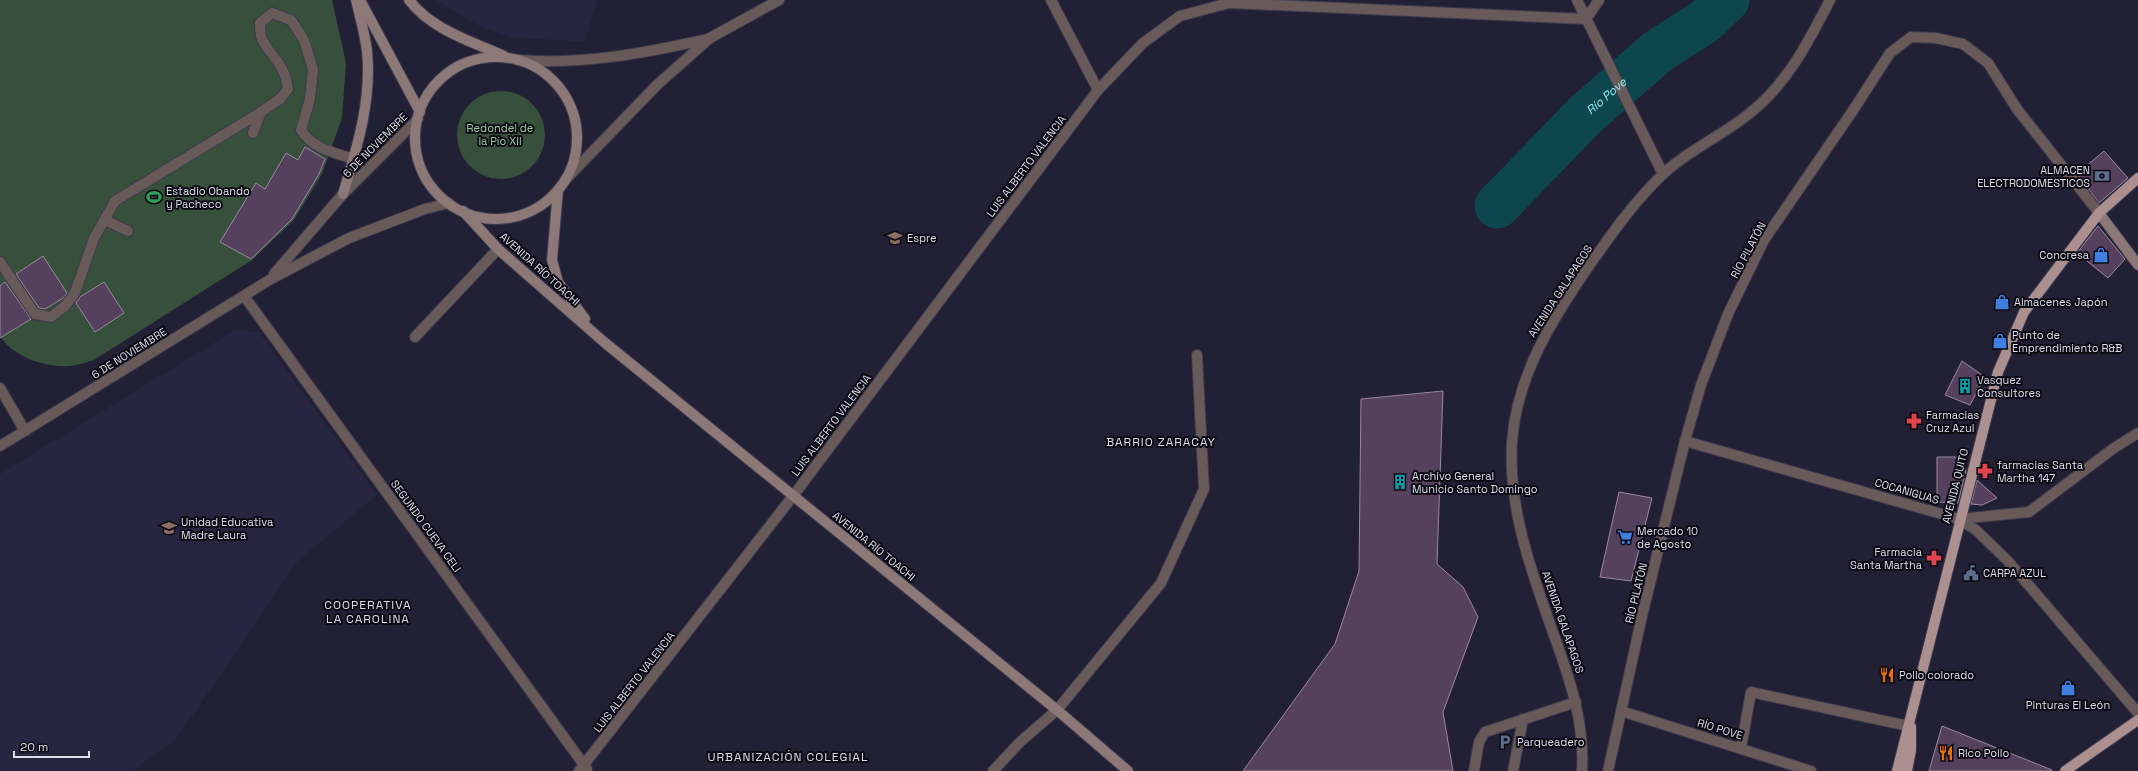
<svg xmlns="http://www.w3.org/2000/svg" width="2138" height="771" viewBox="0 0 2138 771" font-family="'Space Grotesk',sans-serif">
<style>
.built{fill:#282540}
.green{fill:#37503c}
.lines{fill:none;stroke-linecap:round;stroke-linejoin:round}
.river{stroke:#0d464c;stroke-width:45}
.building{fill:#55405d;stroke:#9a89a0}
.service-casing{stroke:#3c3a4e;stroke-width:12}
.minor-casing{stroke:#3c3a4e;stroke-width:12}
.tertiary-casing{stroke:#3c3a4e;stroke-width:12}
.secondary-casing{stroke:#3c3a4e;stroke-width:12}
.primary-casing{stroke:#3c3a4e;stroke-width:12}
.service{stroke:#675a59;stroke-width:10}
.minor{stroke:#675a59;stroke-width:10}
.tertiary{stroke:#675a59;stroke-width:10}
.secondary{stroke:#8d7878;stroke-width:10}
.primary{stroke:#ab908f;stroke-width:10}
.labels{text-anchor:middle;stroke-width:4;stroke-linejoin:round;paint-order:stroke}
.park-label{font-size:11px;fill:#97cfa2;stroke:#0c0b14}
.street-label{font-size:11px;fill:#deddeb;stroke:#0c0b14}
.poi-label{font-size:11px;fill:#deddeb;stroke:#0c0b14;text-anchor:start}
.water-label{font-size:12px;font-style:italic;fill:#92eaf5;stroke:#0c0b14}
.neighbourhood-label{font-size:12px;letter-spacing:1px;fill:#deddeb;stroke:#0c0b14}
</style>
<rect width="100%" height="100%" fill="#222034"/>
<g class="built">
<path d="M435,0H597L585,42L511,37L481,27Z"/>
<path d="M235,330L259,332L377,495L298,561L177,738L132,771H0V474Z"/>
</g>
<g class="green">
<path d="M0,0H332L346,63L342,118L322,174L294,220L252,260L94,360C86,362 78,365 70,366C46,368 13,357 0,336Z"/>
<circle cx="501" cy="135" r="44"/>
</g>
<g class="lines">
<path class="river" id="s1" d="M1497,206L1585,115L1657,52L1705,21L1727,0"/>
</g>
<g class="building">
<path d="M305,147L325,159L319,174L292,219L251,259L220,242L256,183L265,189L286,153L298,160Z"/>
<path d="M2104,151L2128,178L2099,203L2077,174Z"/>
<path d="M2098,226L2125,259L2108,278L2077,253Z"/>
<path d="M43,256L67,293L63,298L45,309L39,308L16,274Z"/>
<path d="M5,282L31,319L0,338V286Z"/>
<path d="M104,282L124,313L95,332L76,303L80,297Z"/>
<path d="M1962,361L1985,377L1970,405L1945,395Z"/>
<path d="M1443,391L1437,564L1463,587L1478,617L1443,712L1453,771H1243L1335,644L1359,571L1361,399Z"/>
<path d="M1937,457H1960V464L1966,470L1958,503L1937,502Z"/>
<path d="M1977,480L1997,498L1982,505L1971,504Z"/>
<path d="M1619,492L1652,498L1631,581L1600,577Z"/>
<path d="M1942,726L2052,770V771H1929Z"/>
</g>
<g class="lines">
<g class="service-casing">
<g id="service">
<path d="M253,133L261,112"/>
<path d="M105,220L128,231"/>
<path d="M0,262L35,314L51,317L65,306L75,293L94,238L115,201L261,112L280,99L288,89C284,62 273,60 262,39C260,35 260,28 260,23L272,13L291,20L304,40L313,69L310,99L301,130C312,148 334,153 354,159"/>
<path d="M415,337L498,249"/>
<path d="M1741,748L1751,692L1908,726"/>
<path d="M993,771L1020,742L1057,710"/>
<path d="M1474,771L1479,742L1485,732L1576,702"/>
<path d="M1513,771L1523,719"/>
</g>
</g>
<g class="minor-casing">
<g id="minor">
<path d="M1051,0L1098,90"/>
<path d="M1577,0L1663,174"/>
<path d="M1586,19L1599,0"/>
<path d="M517,60C583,65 645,53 708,39"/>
<path d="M566,179L658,84L710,38L779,0"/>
<path d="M274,274L343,194L418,119"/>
<path d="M244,296L587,769"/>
<path d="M0,388L25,431"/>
<path d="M1685,441L1959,519L1976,530L2008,561L2138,713"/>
<path d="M0,446L271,279L349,238L425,209L449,203"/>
<path d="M1959,519L2029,512L2114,448L2138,433"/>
<path d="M1057,710L1161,583L1204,489L1197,355"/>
<path d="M1621,711L1811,771"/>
<path d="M579,771L793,496L1098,90L1143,43L1180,16L1229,3L1586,19"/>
<path d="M1608,771L1642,616L1685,441L1701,385L1728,314L1764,240L1852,112L1890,53L1911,37L1936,38L1963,44L1988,63L2017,109L2099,213"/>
</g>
</g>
<g class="tertiary-casing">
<path id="tertiary" d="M1582,771C1585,720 1568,674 1551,627C1530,568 1508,505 1512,442C1517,374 1553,318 1591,263C1613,232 1634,202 1662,175C1688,150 1722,136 1750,113C1787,84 1809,41 1830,0"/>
</g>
<g class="secondary-casing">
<g id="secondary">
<path d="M360,0L420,112"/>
<path d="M409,0C432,30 471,41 504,56"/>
<circle cx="496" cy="138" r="81"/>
<path d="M558,190L552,260L558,282L585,319"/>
<path d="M343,194C357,148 372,100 367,51C365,34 360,17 356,0"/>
<path d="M463,211L498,249L604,342L1057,710L1128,771"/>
<path d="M2099,213L2138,265"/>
</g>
</g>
<g class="primary-casing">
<g id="primary">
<path d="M1897,771L1998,372L2024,312L2099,213L2138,178"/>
<path d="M1907,771L1911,750V727"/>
<path d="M2065,771L2138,720"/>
</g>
</g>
<use href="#service" class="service"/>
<use href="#minor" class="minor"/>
<use href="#tertiary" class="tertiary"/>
<use href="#secondary" class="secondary"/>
<use href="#primary" class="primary"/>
</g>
<defs>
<g id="bank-bare" transform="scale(1.2)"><path d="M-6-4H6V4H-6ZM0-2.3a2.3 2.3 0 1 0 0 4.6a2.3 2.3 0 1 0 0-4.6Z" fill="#5c6f8a" stroke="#0c0b14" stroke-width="2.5" paint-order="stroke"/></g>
<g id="stadium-bare" transform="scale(1.2)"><path d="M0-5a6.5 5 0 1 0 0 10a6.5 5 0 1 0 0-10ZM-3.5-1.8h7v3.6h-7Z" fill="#2e9e5b" stroke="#0c0b14" stroke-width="2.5" paint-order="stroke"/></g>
<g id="school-bare" transform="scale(1.2)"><path d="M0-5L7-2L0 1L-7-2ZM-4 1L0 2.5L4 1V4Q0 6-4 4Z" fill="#8d6e63" stroke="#0c0b14" stroke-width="2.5" paint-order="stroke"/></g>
<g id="shop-bare" transform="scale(1.2)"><path d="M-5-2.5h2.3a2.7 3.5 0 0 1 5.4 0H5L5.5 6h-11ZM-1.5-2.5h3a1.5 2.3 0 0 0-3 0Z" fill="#3f7fe0" stroke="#0c0b14" stroke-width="2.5" paint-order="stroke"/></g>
<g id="building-bare" transform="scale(1.2)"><path d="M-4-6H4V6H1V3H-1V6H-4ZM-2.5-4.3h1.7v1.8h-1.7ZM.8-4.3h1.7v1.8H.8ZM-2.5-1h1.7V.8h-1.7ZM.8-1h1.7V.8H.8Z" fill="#0f9aa8" stroke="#0c0b14" stroke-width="2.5" paint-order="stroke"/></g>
<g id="pharmacy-bare" transform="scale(1.2)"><path d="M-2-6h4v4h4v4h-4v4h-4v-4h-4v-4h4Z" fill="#e0444e" stroke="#0c0b14" stroke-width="2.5" paint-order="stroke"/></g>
<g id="supermarket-bare" transform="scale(1.2)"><path d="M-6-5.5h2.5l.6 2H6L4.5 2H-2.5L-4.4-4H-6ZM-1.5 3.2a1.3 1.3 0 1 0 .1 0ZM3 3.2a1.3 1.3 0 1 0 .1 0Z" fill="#3f7fe0" stroke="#0c0b14" stroke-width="2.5" paint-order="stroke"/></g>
<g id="civic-bare" transform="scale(1.2)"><path d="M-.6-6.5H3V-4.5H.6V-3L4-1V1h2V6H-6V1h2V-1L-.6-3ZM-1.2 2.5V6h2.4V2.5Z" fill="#5c6f8a" stroke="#0c0b14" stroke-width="2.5" paint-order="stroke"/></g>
<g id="restaurant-bare" transform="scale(1.2)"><path d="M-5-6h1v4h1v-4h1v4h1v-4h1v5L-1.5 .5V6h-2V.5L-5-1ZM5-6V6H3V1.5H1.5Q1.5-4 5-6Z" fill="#e8710a" stroke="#0c0b14" stroke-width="2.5" paint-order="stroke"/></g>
<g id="parking-bare" transform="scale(1.2)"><path d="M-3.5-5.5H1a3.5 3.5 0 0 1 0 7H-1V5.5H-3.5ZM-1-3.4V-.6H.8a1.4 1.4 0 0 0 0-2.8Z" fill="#5c6f8a" stroke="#0c0b14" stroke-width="2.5" paint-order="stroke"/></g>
</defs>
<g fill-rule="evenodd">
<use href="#bank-bare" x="2102" y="176"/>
<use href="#stadium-bare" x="154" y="197"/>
<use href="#school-bare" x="895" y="238"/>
<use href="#shop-bare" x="2101" y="255"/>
<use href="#shop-bare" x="2002" y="302"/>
<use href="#shop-bare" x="2000" y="341"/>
<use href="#building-bare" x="1965" y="386"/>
<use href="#pharmacy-bare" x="1914" y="421"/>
<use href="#pharmacy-bare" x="1985" y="471"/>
<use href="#building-bare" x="1400" y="482"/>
<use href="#school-bare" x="169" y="528"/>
<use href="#supermarket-bare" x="1625" y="537"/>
<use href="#pharmacy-bare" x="1934" y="558"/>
<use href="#civic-bare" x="1971" y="573"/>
<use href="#restaurant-bare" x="1887" y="675"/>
<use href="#shop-bare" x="2068" y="688"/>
<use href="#parking-bare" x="1505" y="742"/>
<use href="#restaurant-bare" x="1946" y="753"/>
</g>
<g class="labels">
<g class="park-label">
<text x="500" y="132">Redondel de<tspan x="500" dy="13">la Pío XII</tspan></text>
</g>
<g class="street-label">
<text transform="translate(375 145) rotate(-45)" y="4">6 DE NOVIEMBRE</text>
<text transform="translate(1026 166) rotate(-53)" y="4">LUIS ALBERTO VALENCIA</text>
<text transform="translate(1748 250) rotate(-62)" y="4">RÍO PILATÓN</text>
<text transform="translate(540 269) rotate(42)" y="4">AVENIDA RÍO TOACHI</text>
<text transform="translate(1560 291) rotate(-57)" y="4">AVENIDA GALAPAGOS</text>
<text transform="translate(129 353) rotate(-32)" y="4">6 DE NOVIEMBRE</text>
<text transform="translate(831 425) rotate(-53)" y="4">LUIS ALBERTO VALENCIA</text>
<text transform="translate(1955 486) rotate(-76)" y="4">AVENIDA QUITO</text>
<text transform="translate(1907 491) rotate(16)" y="4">COCANIGUAS</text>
<text transform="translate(426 526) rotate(54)" y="4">SEGUNDO CUEVA CELI</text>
<text transform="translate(874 546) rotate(39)" y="4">AVENIDA RÍO TOACHI</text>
<text transform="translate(1636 593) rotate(-76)" y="4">RÍO PILATÓN</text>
<text transform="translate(1563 622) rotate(71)" y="4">AVENIDA GALAPAGOS</text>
<text transform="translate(634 682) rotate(-52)" y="4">LUIS ALBERTO VALENCIA</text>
<text transform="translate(1720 729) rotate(17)" y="4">RÍO POVE</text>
</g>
<g class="poi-label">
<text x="2090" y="174" text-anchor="end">ALMACEN<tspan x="2090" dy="13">ELECTRODOMESTICOS</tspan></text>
<text x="166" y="195">Estadio Obando<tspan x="166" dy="13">y Pacheco</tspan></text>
<text x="907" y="242">Espre</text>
<text x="2089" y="259" text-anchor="end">Concresa</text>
<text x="2014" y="306">Almacenes Japón</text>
<text x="2012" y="339">Punto de<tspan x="2012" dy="13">Emprendimiento R&amp;B</tspan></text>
<text x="1977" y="384">Vasquez<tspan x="1977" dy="13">Consultores</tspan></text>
<text x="1926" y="419">Farmacias<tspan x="1926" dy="13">Cruz Azul</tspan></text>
<text x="1997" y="469">farmacias Santa<tspan x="1997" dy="13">Martha 147</tspan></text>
<text x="1412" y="480">Archivo General<tspan x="1412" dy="13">Municio Santo Domingo</tspan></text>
<text x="181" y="526">Unidad Educativa<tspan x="181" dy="13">Madre Laura</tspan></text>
<text x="1637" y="535">Mercado 10<tspan x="1637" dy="13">de Agosto</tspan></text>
<text x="1922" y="556" text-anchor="end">Farmacia<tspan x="1922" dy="13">Santa Martha</tspan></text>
<text x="1983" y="577">CARPA AZUL</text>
<text x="1899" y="679">Pollo colorado</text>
<text x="2068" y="709" text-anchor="middle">Pinturas El León</text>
<text x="1517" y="746">Parqueadero</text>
<text x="1958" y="757">RIco Pollo</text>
</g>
<g class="water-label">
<text dy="4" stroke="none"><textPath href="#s1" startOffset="155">Río Pove</textPath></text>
</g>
<g class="neighbourhood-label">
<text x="1161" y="446">BARRIO ZARACAY</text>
<text x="368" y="609">COOPERATIVA<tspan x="368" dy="14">LA CAROLINA</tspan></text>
<text x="788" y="761">URBANIZACIÓN COLEGIAL</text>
</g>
</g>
<path d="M14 751v6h75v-6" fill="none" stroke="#deddeb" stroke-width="2"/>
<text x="20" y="751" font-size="12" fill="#deddeb" stroke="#0c0b14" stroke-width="3" paint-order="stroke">20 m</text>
</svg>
